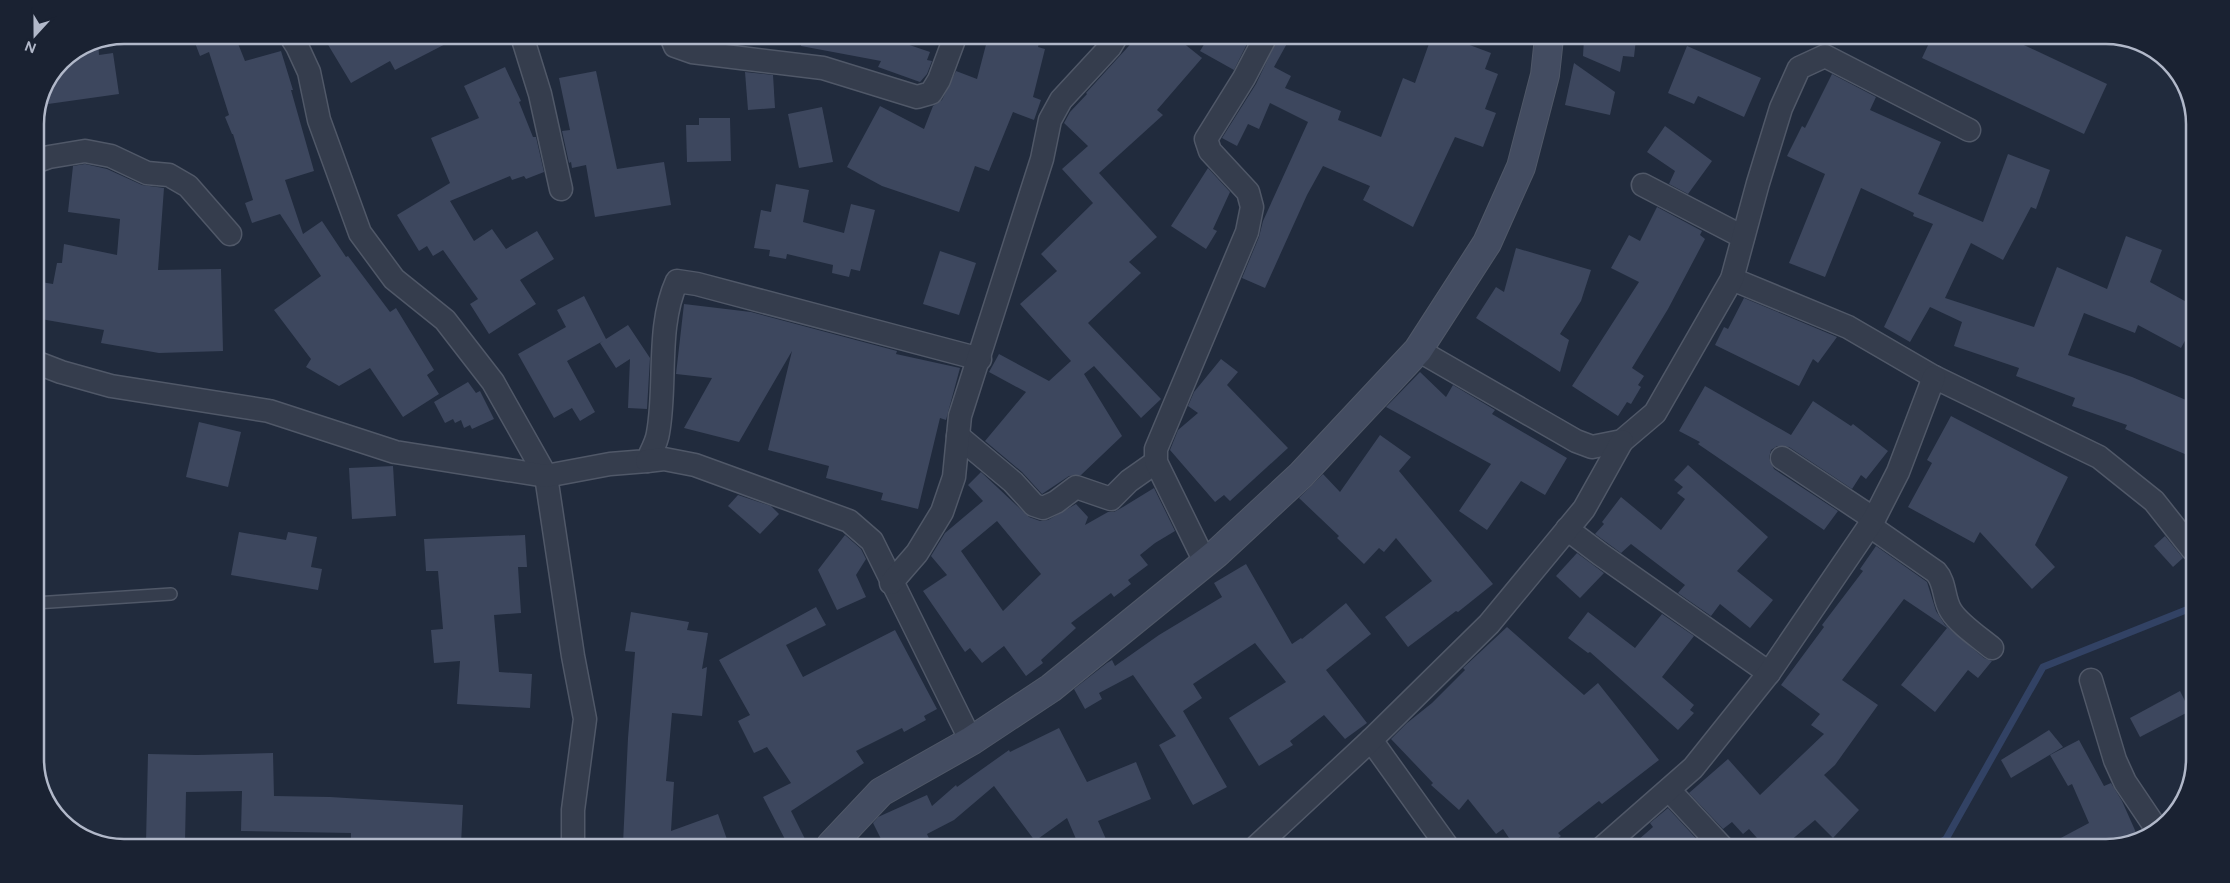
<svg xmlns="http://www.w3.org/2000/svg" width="2230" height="883" viewBox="0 0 2230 883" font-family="Figtree,sans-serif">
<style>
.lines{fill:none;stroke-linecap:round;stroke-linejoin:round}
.stream{stroke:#324264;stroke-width:7}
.building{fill:#3d475e;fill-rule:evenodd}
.lane-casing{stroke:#505868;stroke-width:14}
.street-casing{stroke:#505868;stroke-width:25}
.secondary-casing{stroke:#505868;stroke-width:30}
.lane{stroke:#353d4d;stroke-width:11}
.street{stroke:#353d4d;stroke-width:22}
.secondary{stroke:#434c61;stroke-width:28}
.rim{fill:none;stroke:#b1b8c9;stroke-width:2.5}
</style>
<rect width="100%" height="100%" fill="#212b3d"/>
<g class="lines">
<g class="stream">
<path d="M2175,68L2188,113L2195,120"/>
<path d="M1931,848L1946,839L2043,667L2191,608"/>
</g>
</g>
<g class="building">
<path d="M192,35H248L237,41L245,61L281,51L293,90H291L314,171L285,180L303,234L322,221L346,257L348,256L390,312L396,308L434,370L427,375L439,394L403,417L370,368L339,386L306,367L311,359L274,310L321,276L280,214L252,223L245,203L253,200L233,134H232L225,117L229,115L209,52L200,56Z"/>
<path d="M339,36H461L395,70L390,61L351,83L327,43Z"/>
<path d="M802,37H886L930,52L927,60L932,61L927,74L920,82L878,67L881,61L801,46Z"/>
<path d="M988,37H1041L1038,47L1045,49L1033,97L1041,100L1034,120L1013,112L989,171L975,166L959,212L882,186L847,167L880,106L924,129L933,106L942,100L956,71L977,79Z"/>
<path d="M1137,37L1177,38L1202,58L1157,110L1163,115L1099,173L1157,237L1129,262L1141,273L1088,323L1161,399L1141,418L1094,366L1084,374L1122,436L1081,475L1069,476L1042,494L1022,472L985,441L1026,392L989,372L999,354L1049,381L1071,361L1020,304L1057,271L1041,254L1093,203L1062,169L1088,146L1064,123L1070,112L1087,94L1086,93Z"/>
<path d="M1208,38H1250L1234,70L1200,51Z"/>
<path d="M1278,38H1290L1274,67L1291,76L1285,88L1341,111L1338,120L1381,137L1403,78L1415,83L1431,38H1451L1491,53L1485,69L1498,74L1485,109L1496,113L1483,147L1455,137L1413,227L1363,200L1370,186L1323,166L1307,195L1265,288L1242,278L1259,237L1263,221L1308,122L1270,103L1259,129L1248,124L1237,146L1222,138L1256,84Z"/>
<path d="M1584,38L1636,39L1634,57L1623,56L1620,72L1583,56Z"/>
<path d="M1931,39H2011L2107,84L2084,134L1922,58Z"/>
<path d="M98,40L99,55L113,53L119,94L41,105L61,61L90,42Z"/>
<path d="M1687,46L1761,78L1744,117L1698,96L1694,104L1668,93Z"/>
<path d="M1574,63L1615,92L1610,115L1565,105Z"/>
<path d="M505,67L521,101L519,102L533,137H536L544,172L526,179L524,176L512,180L510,176L450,201L474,241L492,229L506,249L537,231L554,259L520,280L536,304L489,334L470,304L478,299L443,250L433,256L427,246L419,251L397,215L450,183L431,138L479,118L464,86Z"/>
<path d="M596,71L617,169L664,162L671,205L595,217L586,165L572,168L571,162L569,163L562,131L570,130L559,78Z"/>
<path d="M745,72L773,75L775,108L748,110Z"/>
<path d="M1832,74L1876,97L1870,110L1941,142L1918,194L1983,222L2008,154L2050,170L2036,209L2031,207L2003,260L1971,243L1945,298L2034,327L2057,267L2107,289L2126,236L2162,250L2150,282L2194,306L2193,326L2181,348L2138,325L2135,333L2084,313L2068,355L2132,377L2193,403L2192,457L2125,429L2127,425L2072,406L2075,398L2016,376L2019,368L1954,346L1962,322L1930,307L1910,342L1884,327L1933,224L1913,216L1914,213L1861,188L1825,277L1789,263L1825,174L1787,156L1802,126L1805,128Z"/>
<path d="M822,107L833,162L799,168L788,114Z"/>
<path d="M699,118H730L731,161L687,162L686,125H699Z"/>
<path d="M1665,126L1712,161L1688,194L1669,184L1675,171L1647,152Z"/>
<path d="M85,164L107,169L142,185L164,188L158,270L221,269L223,351L159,353L101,343L104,330L35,318V281L53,284L57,263H62L64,244L117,255L120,219L68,212L73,166Z"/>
<path d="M1208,168L1230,192L1213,229L1217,231L1206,249L1171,226Z"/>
<path d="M776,184L809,190L803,222L844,233L851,204L875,210L860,271L851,269L849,277L832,273L833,265L787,254L786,259L769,256L770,250L754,248L761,210L771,212Z"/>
<path d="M1657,207L1702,231L1700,235L1705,239L1668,309L1632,368L1644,376L1638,385L1641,387L1631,404L1627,402L1618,416L1572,386L1639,282L1611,268L1629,235L1640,241Z"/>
<path d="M1516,248L1591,270L1581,301L1560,334L1569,340L1560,372L1476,318L1496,287L1504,292Z"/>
<path d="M940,251L976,263L959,315L923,304Z"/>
<path d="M584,296L606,339L628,325L650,358L647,409L628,408L630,359L616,368L600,343L603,341L567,361L595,412L580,421L572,408L554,418L518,354L566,327L557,310Z"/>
<path d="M1744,298L1837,337L1818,363L1813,359L1799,386L1715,345L1724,327L1728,329Z"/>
<path d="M684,304L751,312L897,351L896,354L960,368L946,420L940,418L918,509L881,500L883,493L826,478L829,466L768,450L792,351L739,442L684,428L712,378L676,374Z"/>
<path d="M1221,359L1238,372L1227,385L1288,448L1230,501L1224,495L1215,502L1170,450L1178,430L1198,413L1188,406L1194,392Z"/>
<path d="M1420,372L1446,397L1453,385L1495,410L1492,414L1567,458L1545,495L1521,481L1487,530L1459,511L1491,464L1386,407Z"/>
<path d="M468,382L476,393L480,391L494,419L472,429L470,425L464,428L461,420L455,423L453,419L445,423L434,402Z"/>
<path d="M1705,386L1791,435L1813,401L1851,426L1853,424L1888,451L1866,479L1861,475L1852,489L1789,447L1777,446L1771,450L1769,458L1774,469L1838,511L1824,530L1698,444L1700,442L1679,431Z"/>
<path d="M1951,416L2068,477L2035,545L2055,567L2032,589L1980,532L1974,543L1908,507L1932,463L1927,460Z"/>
<path d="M199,422L241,432L228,487L186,477Z"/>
<path d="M1380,435L1411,457L1399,471L1493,584L1458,612L1456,611L1408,647L1385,617L1432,581L1396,538L1384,552L1379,548L1364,564L1337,538L1339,536L1299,498L1323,474L1340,492Z"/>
<path d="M1688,465L1768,537L1737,571L1773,600L1750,628L1720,604L1711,616L1678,593L1685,585L1631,544L1621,553L1595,534L1604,524L1602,522L1621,497L1661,530L1685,499L1677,493L1683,487L1674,480Z"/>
<path d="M393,466L396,516L352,519L349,468Z"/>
<path d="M981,472L1029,517L1040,521L1048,520L1076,504L1088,517L1085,525L1108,512H1114L1123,507L1154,488L1175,531L1155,543L1140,555L1148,565L1128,580L1131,584L1114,597L1111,593L1071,623L1076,628L1041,660L1043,663L1026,676L1004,646L982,663L970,648L965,652L923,591L947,575L931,556L945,533L983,501L968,485ZM997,521L1041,574L1003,611L961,551Z"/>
<path d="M738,495L771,506L779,514L760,534L728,506Z"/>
<path d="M239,532L286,540L288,532L317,537L311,567L322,569L318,590L231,575Z"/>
<path d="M525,535L527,567H518L521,613L494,615L499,672L532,674L530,708L457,704L460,661L434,663L431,630L443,629L438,571H426L424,539Z"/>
<path d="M845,535L861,549L866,559L856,575L866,597L837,610L818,570Z"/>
<path d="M2165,536L2183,558L2173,567L2154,546Z"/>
<path d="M1876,546L1927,582L1936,611L1945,625L1984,658L1992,661L1978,678L1968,670L1935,712L1901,685L1947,628L1904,599L1842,680L1878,705L1835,765L1824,775L1859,810L1833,838L1815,820L1783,847H1765L1749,829L1743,834L1732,822L1723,829L1689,793L1728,759L1760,795L1824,734L1811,725L1820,714L1781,685L1824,627L1822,625L1863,571L1860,569Z"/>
<path d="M1577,553L1604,573L1580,598L1556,576Z"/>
<path d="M1246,564L1292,644L1301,638L1302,639L1346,603L1371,634L1326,670L1367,723L1345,739L1324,715L1290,741L1293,745L1259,766L1229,718L1286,682L1255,643L1193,684L1202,698L1183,711L1227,787L1193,805L1159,745L1176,736L1133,675L1099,693L1102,699L1085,709L1074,689L1107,663L1112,660L1115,666L1159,635L1222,597L1214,583Z"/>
<path d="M816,607L826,625L786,645L803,677L895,630L937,709L924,716L926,720L904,732L902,728L856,751L864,763L791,811L808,845H788L763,797L791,783L767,747L754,753L738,721L750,715L719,660Z"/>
<path d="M631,612L689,622L687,630L708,633L702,669L707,667L702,716L672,713L666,781L674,782L671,831L718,814L729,845L623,844L628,738L635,652L625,651Z"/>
<path d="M1588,612L1635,648L1662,614L1694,636L1662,677L1694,705L1690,710L1694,713L1678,730L1590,652L1588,653L1568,638Z"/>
<path d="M1507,627L1584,695L1598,683L1659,760L1602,804L1599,801L1558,833L1561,836L1546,847H1515L1503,829L1496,834L1468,799L1459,810L1431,785L1433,783L1391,739L1407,723L1432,703L1465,670L1463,668Z"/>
<path d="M2180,691L2190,711L2140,737L2130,718Z"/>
<path d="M1059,728L1087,782L1136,762L1151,799L1098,821L1109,846H1079L1067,818L1035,841L994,786L954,820L927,834L932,845H884L873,823L878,817L927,795L932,806L956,785L957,787L1009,750L1010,752Z"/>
<path d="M2049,730L2063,747L2011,778L2001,760Z"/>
<path d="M2079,740L2104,786L2111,783L2122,801L2138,837L2107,848H2042L2089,823L2072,784L2068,786L2050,755Z"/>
<path d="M273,753L274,796L330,797L463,805L461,844L351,840V833L241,831L242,791L186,792L185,843H146L148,754L197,755Z"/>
<path d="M1668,808L1703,846L1630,847L1653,827L1650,823Z"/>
</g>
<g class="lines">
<g class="lane-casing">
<path id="lane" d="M35,603L171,594"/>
</g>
<g class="street-casing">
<g id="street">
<path d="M290,35L297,46L309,72L319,120L360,233L394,279L445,320L493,382L546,476L573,656L585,719L573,810V844"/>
<path d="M522,36L540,94L561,189"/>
<path d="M671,36L675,46L692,52L823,68L917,97L931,93L939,80L955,37"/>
<path d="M35,162L49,157L85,151L111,156L147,173L169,175L188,186L230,234"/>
<path d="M1643,185L1743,237"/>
<path d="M1732,279L1848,327L1934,377L2099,457L2154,501L2192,549"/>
<path d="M1418,350L1576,441L1592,447L1622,441L1655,413L1732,279L1758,183L1781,108L1799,68L1825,56L1969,130"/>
<path d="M35,362L61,372L111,386L269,411L395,452L546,476L610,464L647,461C651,452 657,442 658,433C667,384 656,327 677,281L697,284L980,359"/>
<path d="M958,436L1013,482L1034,505L1043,508L1056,502L1076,487L1111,499L1129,481L1156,462"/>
<path d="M1782,458L1874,519"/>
<path d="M647,461L664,459L695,465L849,521L872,541L971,741"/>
<path d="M1870,526L1936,572C1946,583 1943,599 1951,611C1959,624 1980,638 1992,648"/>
<path d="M1567,529L1600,554L1769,673"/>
<path d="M1205,562L1156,462V449L1247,232L1252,207L1248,192L1210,151L1206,139L1244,78L1265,38"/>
<path d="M891,583L917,553L942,512L954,477L960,416L1042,159L1050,120L1061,100L1110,47L1116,37"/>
<path d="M2091,680L2115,760L2125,782L2158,831"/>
<path d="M1371,740L1447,846"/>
<path d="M1669,790L1722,847"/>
<path d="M1257,846L1371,740L1489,624L1584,509L1622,441"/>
<path d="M1603,847L1693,768L1769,673L1874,519L1898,472L1934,377"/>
</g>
</g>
<g class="secondary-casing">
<path id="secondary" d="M831,845L881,792L971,741L1051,688L1217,553L1301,475L1418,350L1487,243L1521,167L1545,75L1549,38"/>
</g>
<use href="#lane" class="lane"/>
<use href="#street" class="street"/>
<use href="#secondary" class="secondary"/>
</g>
<path d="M0 0H2230V883H0ZM124 44H2106A80 80 0 0 1 2186 124V759A80 80 0 0 1 2106 839H124A80 80 0 0 1 44 759V124A80 80 0 0 1 124 44Z" fill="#1a2232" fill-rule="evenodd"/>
<path class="rim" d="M124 44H2106A80 80 0 0 1 2186 124V759A80 80 0 0 1 2106 839H124A80 80 0 0 1 44 759V124A80 80 0 0 1 124 44Z"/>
<g transform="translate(35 35) rotate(201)" stroke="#1a2232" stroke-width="4" paint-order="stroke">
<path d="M0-4L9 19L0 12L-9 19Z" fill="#b1b8c9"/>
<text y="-8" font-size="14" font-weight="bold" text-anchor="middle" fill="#b1b8c9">N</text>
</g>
</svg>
